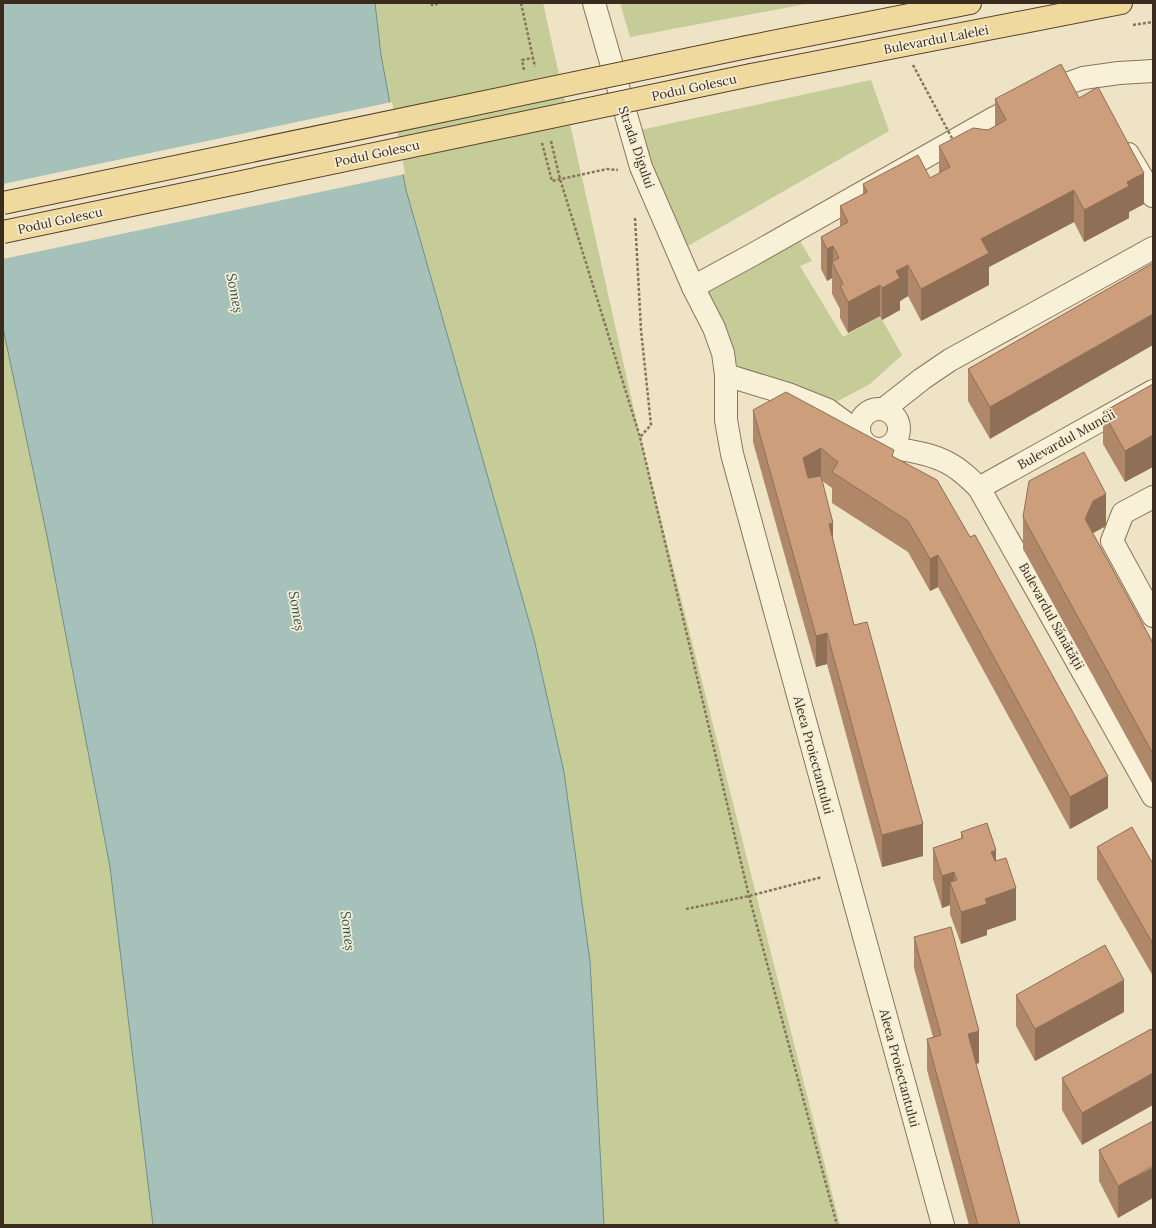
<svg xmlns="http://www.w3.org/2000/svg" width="1156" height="1228" viewBox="0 0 1156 1228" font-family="Lora,serif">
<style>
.green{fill:#c5cc98}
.water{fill:#a6c1ba;stroke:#6d8f88}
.pier{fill:#eee3c4}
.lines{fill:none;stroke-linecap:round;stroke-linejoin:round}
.minor-casing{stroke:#89745b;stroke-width:24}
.major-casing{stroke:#56422f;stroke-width:24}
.path{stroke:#89745b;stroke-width:2.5;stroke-dasharray:3 2;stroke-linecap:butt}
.minor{stroke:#f9f0d8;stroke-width:22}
.major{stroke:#f0d99d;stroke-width:22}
.major-bridge-casing{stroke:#56422f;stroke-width:24;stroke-linecap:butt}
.path-bridge{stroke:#89745b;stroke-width:2.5;stroke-dasharray:3 2;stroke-linecap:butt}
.major-bridge{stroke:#f0d99d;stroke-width:22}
.wall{fill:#af886a}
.shaded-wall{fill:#8f6f56}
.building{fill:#cc9e7b;stroke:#8f6f56}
.labels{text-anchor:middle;stroke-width:3.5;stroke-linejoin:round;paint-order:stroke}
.street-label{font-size:13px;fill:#392c1f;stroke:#f5edd4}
.water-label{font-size:14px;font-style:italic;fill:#2e5857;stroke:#f5edd4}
</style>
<rect width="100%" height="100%" fill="#eee3c4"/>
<g class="green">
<path d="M3,3H543L640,437L840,1225H3Z"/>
<path d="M620,3H811L630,37Z"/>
<path d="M871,80L889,131L686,247L650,164L640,130Z"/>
<path d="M794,231L812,261L800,266L843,337L880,316L902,355L870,384L836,402L739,369L701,282Z"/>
</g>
<path class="water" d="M3,3H375L381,55L406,190L534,639L564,772L590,961L604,1225H153L110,867L47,536L3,328Z"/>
<path class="pier" d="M392,102L405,174L3,259V184Z"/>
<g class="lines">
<g class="minor-casing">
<g id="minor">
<path d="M594,3L641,167L693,287L714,328L723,353L726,375V420L732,454L943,1225"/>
<path d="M1128,154L1153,196"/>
<path d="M693,287L752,255L994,118L1052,89L1083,78L1119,73L1153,71"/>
<path d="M726,375L788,394L828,410L858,432"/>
<circle cx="879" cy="429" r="20"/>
<path d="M884,409L922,379L950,360L1153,248"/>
<path d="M889,447C908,451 930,453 948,463C960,469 970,479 979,488L1153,796"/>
<path d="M979,488L1153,391"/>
<path d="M1153,497L1123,513L1112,541L1153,616"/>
</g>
</g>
<g class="major-casing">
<g id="major">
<path d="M747,47L970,3"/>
<path d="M751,75L1121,3"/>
</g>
</g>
<g class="path">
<path d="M432,3V5L440,3"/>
<path d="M521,3L535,67"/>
<path d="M1133,25L1153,22"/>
<path d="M524,70L522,60L533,58"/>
<path d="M551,141L560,179L640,437L749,896L837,1225"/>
<path d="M542,143L552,181L607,169L618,170"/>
<path d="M635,218L641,330L651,425L640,437"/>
<path d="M686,909L749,896L822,877"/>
</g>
<use href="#minor" class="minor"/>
<use href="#major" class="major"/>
<g class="major-bridge-casing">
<g id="major-bridge">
<path d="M3,203L747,47"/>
<path d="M3,232L751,75"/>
</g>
</g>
<path class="path-bridge" d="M913,65L954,142"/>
<use href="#major-bridge" class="major-bridge"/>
</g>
<g class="wall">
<path d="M1079,98L1144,204L1129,212V218L1084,242L1074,222L989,267V285L921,321L908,296L900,301V310L882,320L880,316L848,333L840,318V309L832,294V278L827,281L821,269V237L840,227V206L863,194V184L930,178L939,173V146L988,130L995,126V99Z"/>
<path d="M1153,263L990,439L968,401V369Z"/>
<path d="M1153,384L1125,482L1103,444V412Z"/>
<path d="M753,410L894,457L1108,808L1070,829L938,587L930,591L908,552L832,503V488L821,480L833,539L854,625L923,856L882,867L827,664L816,667L753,442Z"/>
<path d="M1023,517L1106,526L1093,533L1153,643V785L1023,549Z"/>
<path d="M961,832L996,861L1016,920L987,930V935L961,944L950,914V905L942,908L933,879V848L961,838Z"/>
<path d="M1097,847L1153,864V976L1097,879Z"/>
<path d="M914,937L979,1063L976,1064L1020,1225H969L927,1070V1039L933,1037L914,968Z"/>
<path d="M1016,995L1124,1012L1035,1061L1016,1026Z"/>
<path d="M1151,1029L1082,1145L1062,1110V1078Z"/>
<path d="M1153,1121L1118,1218L1099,1181V1150Z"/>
</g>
<g class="shaded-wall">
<path d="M1144,173V204L1129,212V218L1084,242V210L1127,182Z"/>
<path d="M1074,190V222L989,267V285L921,321V289L981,239Z"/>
<path d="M833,246V264L832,262V278L827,281V249Z"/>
<path d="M908,265V296L900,301V310L882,320V288L896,271Z"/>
<path d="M880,285V316L848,333V302Z"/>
<path d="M1153,314V345L990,439V407Z"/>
<path d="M1153,435V467L1125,482V451Z"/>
<path d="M821,448V480L803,490V458Z"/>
<path d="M1106,494V526L1093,533L1085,519L1093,501Z"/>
<path d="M833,523V555L829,524Z"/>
<path d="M938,555V587L930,591V559Z"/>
<path d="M827,633V664L816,667V636Z"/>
<path d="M1108,776V808L1070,829V797Z"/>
<path d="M923,824V856L882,867V835Z"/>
<path d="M996,850V882L991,852Z"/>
<path d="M954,872V892L950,882V905L942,908V876Z"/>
<path d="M1016,888V920L987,930V935L961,944V912L985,899Z"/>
<path d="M1124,980V1012L1035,1061V1029Z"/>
<path d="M979,1031V1063L968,1066V1034Z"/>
<path d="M1153,1073V1105L1082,1145V1113Z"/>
<path d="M1153,1167V1198L1118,1218V1186Z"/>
</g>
<g class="building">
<path d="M1061,64L1079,98L1098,87L1144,173L1127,182L1129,186L1084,210L1074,190L981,239L989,253L921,289L908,265L896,271L900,278L882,288L880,285L848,302L840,286L843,284L832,262L839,258L833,246L827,249L821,237L848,222L840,206L867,192L863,184L918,155L930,178L950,167L939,146L973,128L988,130L1006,120L995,99Z"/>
<path d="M1153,263V314L990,407L968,369Z"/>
<path d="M1153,384V435L1125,451L1103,412Z"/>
<path d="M786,392L894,450L892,456L937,480L970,537L975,535L1108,776L1070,797L938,555L930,559L908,521L832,472L838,462L821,448L803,458L808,478L821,476L833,523L829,524L854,625L867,622L923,824L882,835L827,633L816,636L753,410Z"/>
<path d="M1084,452L1106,494L1093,501L1085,519L1153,643V754L1023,517L1029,481Z"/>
<path d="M987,823L996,850L991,852L995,861L1006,858L1016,888L985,899L987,904L961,912L950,882L957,880L954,872L942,876L933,848L963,838L961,832Z"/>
<path d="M1132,827L1153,864V944L1097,847Z"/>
<path d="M951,927L979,1031L968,1034L1020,1225H978L927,1039L941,1035L914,937Z"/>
<path d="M1105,945L1124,980L1035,1029L1016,995Z"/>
<path d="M1151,1029L1153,1032V1073L1082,1113L1062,1078Z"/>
<path d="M1153,1121V1166L1118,1186L1099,1150Z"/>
</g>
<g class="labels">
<g class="street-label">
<text transform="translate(936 39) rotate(-11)" y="5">Bulevardul Lalelei</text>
<text transform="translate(694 87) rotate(-12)" y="5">Podul Golescu</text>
<text transform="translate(637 147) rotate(71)" y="5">Strada Digului</text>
<text transform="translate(377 153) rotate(-12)" y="5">Podul Golescu</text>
<text transform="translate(60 220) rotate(-12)" y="5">Podul Golescu</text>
<text transform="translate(1066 439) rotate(-29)" y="5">Bulevardul Muncii</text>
<text transform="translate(1052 616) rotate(61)" y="5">Bulevardul Sănătății</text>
<text transform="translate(814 755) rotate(75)" y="5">Aleea Proiectantului</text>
<text transform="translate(900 1068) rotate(75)" y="5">Aleea Proiectantului</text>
</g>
<g class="water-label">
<text transform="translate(235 293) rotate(79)" y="5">Someș</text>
<text transform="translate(297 611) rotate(80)" y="5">Someș</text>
<text transform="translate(348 931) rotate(83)" y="5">Someș</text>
</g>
</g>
<rect width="1156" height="1228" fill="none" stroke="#392c1f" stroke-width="8"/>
</svg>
